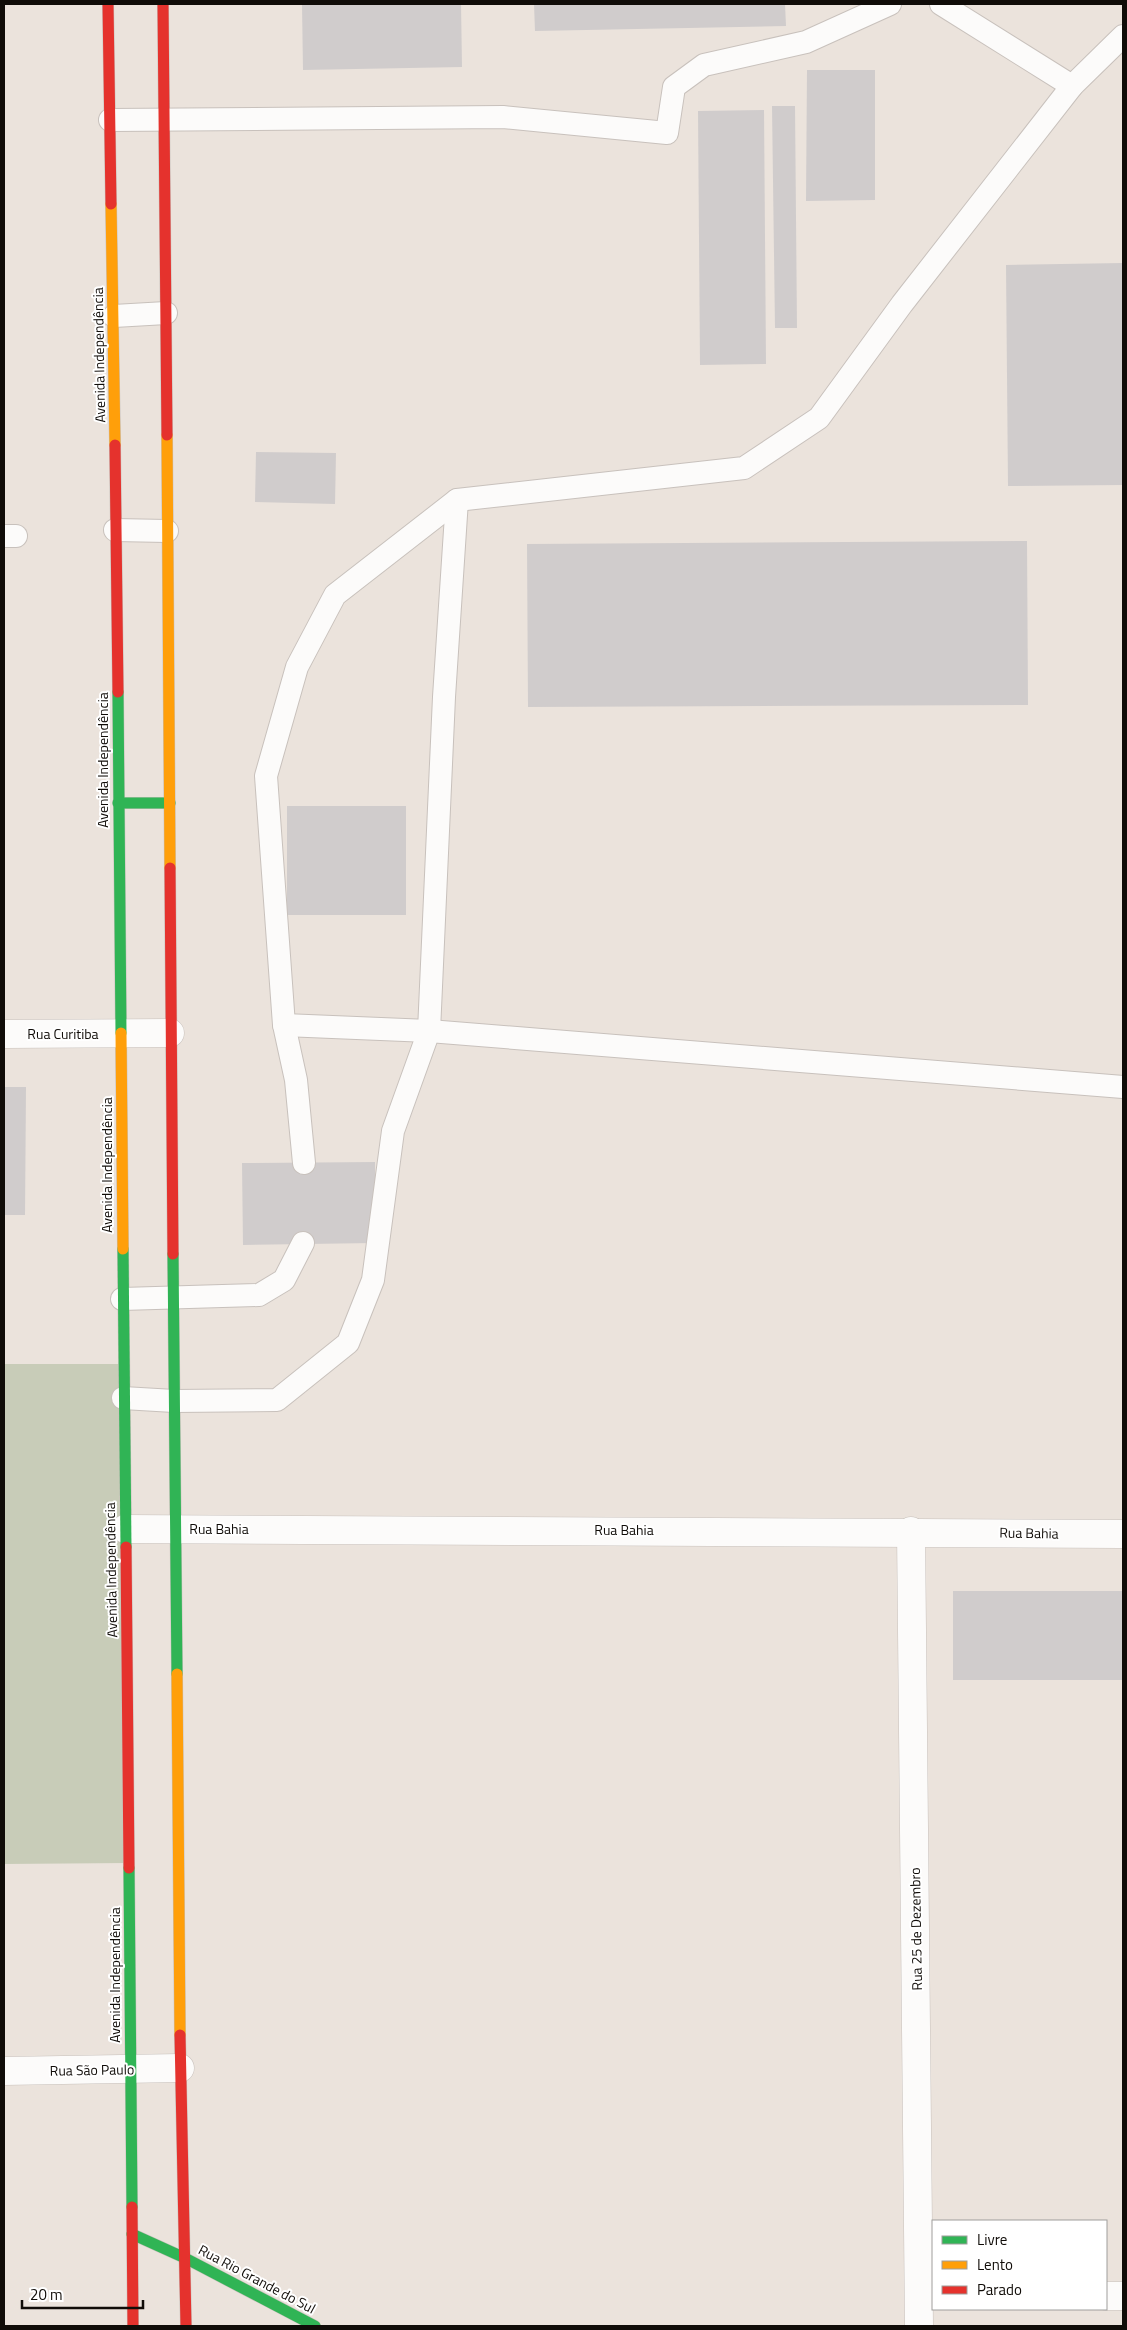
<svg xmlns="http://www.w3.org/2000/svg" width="1127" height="2330" viewBox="0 0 1127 2330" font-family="'Titillium Web',sans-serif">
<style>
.green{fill:#c8ccb8}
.building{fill:#d0cccc}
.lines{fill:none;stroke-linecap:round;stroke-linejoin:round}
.lane-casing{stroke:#c8c1bc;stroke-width:24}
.street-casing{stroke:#c8c1bc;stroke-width:29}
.fast-casing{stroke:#c8c1bc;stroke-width:12}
.slow-casing{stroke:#c8c1bc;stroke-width:12}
.jam-casing{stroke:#c8c1bc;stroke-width:12}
.lane{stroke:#fcfbfa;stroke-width:22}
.street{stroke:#fcfbfa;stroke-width:28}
.fast{stroke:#30b455;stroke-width:11}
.slow{stroke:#ff9f0a;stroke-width:11}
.jam{stroke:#e5322d;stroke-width:11}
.labels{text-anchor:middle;stroke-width:4;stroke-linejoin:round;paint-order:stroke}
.street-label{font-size:14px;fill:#100c08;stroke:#fff}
</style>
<rect width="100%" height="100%" fill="#ebe3dc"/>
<path class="green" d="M4,1364H123L129,1863L4,1864Z"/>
<g class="building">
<path d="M302,4H461L462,67L303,70Z"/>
<path d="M534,4H785L786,26L535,31Z"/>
<path d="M807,70H875V200L806,201Z"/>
<path d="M772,106H795L797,328H775Z"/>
<path d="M764,110L766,364L700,365L698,111Z"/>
<path d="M1123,263V485L1008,486L1006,265Z"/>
<path d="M256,452L336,453L335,504L255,502Z"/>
<path d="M1027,541L1028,705L528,707L527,544Z"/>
<rect x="287" y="806" width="119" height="109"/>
<path d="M4,1087H26L25,1215H4Z"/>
<path d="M375,1162V1243L243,1245L242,1163Z"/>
<rect x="953" y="1591" width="170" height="89"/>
</g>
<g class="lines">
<g class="lane-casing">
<g id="lane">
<path d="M941,4L1072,86"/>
<path d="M110,120L503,117L667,133L674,87L704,65L806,42L890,4"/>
<path d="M114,316L166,313"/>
<path d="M115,530L167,531"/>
<path d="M4,536H16"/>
<path d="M284,1025L429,1031L1123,1087"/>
<path d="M304,1163L296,1080L284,1025L266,776L297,667L335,595L457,500L744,468L819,418L902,304L1072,86L1123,36"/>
<path d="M122,1299L259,1295L284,1280L303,1243"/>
<path d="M123,1398L174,1401L277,1400L348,1343L373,1280L393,1131L429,1031L444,697L457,500"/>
</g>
</g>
<g class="street-casing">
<g id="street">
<path d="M4,1034L170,1033"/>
<path d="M125,1529L1123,1534"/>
<path d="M911,1531L919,2326"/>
<path d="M4,2071L180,2068"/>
<path d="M1106,2296H1123"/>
</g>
</g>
<g class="fast-casing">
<g id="fast">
<path d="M118,692L121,1033"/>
<path d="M118,803H170"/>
<path d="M123,1249L126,1547"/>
<path d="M173,1254L177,1674"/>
<path d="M129,1868L132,2207"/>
<path d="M132,2234L185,2258L315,2326"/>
</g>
</g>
<g class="slow-casing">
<g id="slow">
<path d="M111,204L115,445"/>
<path d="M167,435L170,868"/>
<path d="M121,1033L123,1249"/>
<path d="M177,1674L180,2035"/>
</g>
</g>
<g class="jam-casing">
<g id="jam">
<path d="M108,4L111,204"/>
<path d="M163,4L167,435"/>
<path d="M115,445L118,692"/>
<path d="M170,868L173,1254"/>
<path d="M126,1547L129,1868"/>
<path d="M180,2035L186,2326"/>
<path d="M132,2207L133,2326"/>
</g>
</g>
<use href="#lane" class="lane"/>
<use href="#street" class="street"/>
<use href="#fast" class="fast"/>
<use href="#slow" class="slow"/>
<use href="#jam" class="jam"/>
</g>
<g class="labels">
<g class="street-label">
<text transform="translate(99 355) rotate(-91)" y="5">Avenida Independência</text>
<text transform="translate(103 760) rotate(-90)" y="5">Avenida Independência</text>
<text x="63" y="1039">Rua Curitiba</text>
<text transform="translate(107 1165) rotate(-90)" y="5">Avenida Independência</text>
<text x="219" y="1534">Rua Bahia</text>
<text x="624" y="1535">Rua Bahia</text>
<text transform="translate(1029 1533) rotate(1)" y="5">Rua Bahia</text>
<text transform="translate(111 1570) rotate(-91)" y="5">Avenida Independência</text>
<text transform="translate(916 1929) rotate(-91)" y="5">Rua 25 de Dezembro</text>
<text transform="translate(115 1975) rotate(-90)" y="5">Avenida Independência</text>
<text transform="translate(92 2070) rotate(-1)" y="5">Rua São Paulo</text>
<text transform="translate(257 2279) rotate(28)" y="5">Rua Rio Grande do Sul</text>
</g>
</g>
<rect width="1127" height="2330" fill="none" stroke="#100c08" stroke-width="10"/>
<rect x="932" y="2220" width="175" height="90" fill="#ffffff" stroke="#9f9e9c"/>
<rect x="942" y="2236" width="25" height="8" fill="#30b455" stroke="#9f9e9c"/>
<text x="977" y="2245" font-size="15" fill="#100c08">Livre</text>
<rect x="942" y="2261" width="25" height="8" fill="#ff9f0a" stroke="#9f9e9c"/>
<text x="977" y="2270" font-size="15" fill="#100c08">Lento</text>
<rect x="942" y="2286" width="25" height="8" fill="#e5322d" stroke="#9f9e9c"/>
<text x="977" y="2295" font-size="15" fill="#100c08">Parado</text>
<path d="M22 2300v8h121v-8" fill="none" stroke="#100c08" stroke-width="2.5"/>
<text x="30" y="2300" font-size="15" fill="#100c08" stroke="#ffffff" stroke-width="4" paint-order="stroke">20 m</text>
</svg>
